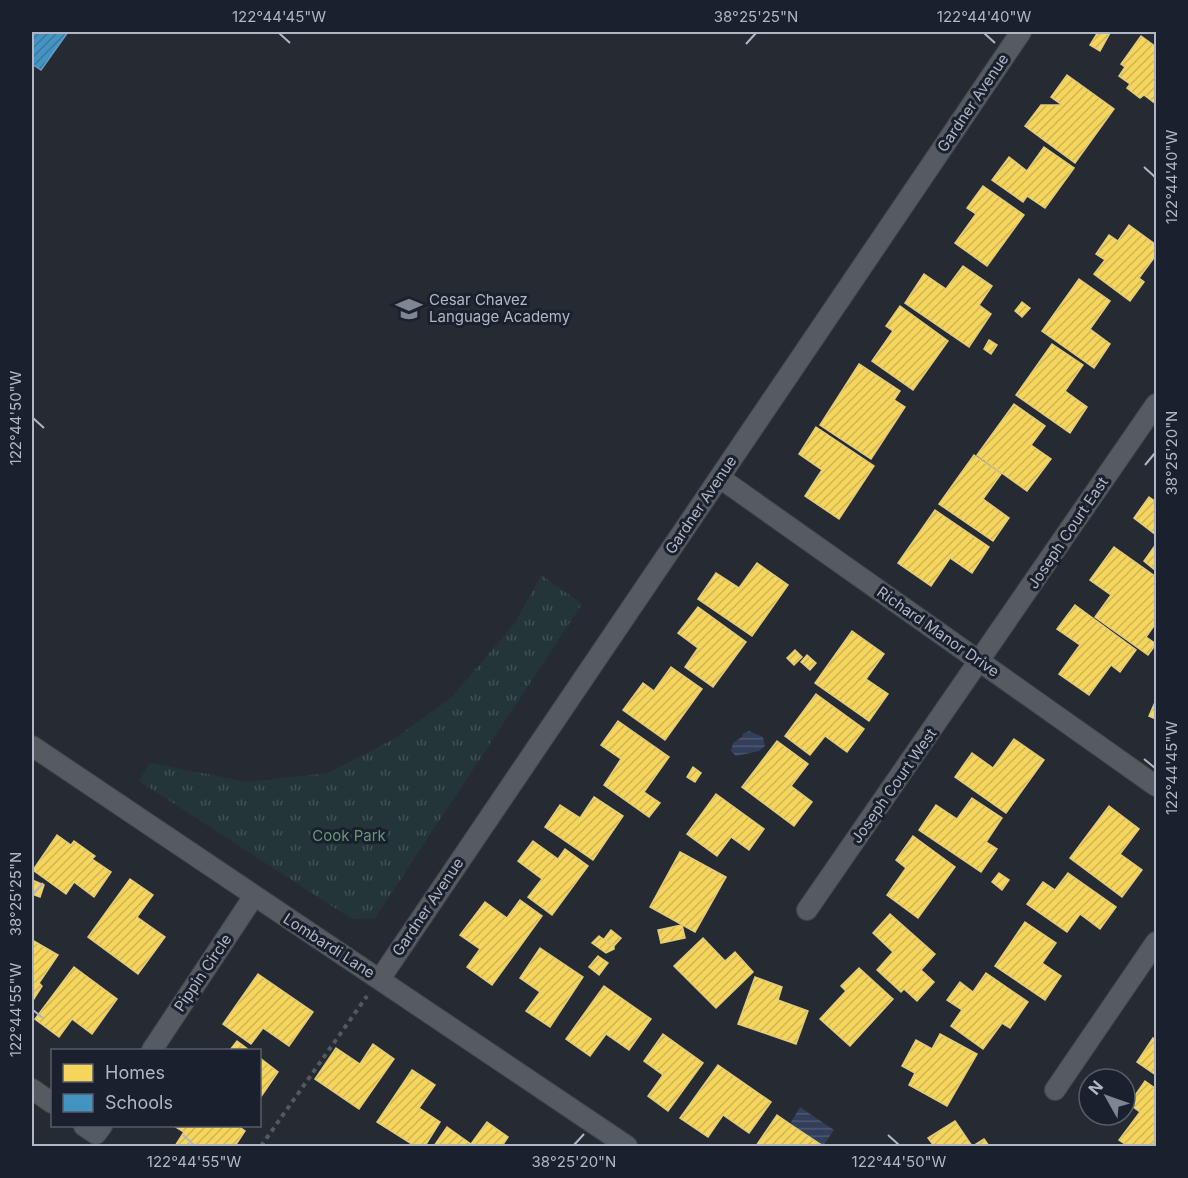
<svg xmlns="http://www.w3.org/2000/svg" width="1188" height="1178" viewBox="0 0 1188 1178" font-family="Inter,sans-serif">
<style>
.park{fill:url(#park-tufts)}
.water{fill:url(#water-rules)}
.homes{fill:url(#homes-hatch);stroke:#e1cc7c;stroke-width:1.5}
.schools{fill:url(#schools-hatch);stroke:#639ec4;stroke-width:1.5}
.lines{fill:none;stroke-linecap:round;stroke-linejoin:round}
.street-casing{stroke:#42454c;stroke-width:22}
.path{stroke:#54585f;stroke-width:4;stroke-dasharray:4.5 4.5;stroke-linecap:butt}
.street{stroke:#565a61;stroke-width:20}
.ticks{fill:none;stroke:#afb6c5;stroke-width:2}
.labels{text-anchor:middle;stroke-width:6;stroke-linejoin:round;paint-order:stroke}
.street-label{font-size:15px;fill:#afb6c5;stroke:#1a202d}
.poi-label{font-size:15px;fill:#afb6c5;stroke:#1a202d;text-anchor:start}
.park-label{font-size:15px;fill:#679676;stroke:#1a202d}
.neatline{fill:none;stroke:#afb6c5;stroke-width:2}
.ticks-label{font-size:15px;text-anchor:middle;fill:#afb6c5}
</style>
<defs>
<pattern id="park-tufts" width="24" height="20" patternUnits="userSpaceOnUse" patternTransform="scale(1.5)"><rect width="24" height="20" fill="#24353a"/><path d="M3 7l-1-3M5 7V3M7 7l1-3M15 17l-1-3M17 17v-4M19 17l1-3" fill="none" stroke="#415055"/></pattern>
<pattern id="water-rules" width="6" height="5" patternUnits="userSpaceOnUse" patternTransform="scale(1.5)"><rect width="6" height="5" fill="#323e5a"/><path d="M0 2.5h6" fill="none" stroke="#4d5870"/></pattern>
<pattern id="homes-hatch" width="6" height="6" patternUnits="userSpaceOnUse" patternTransform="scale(1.5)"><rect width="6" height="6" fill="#f6d55c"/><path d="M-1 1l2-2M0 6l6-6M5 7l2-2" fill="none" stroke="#cfb555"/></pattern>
<pattern id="schools-hatch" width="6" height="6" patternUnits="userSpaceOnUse" patternTransform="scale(1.5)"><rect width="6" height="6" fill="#4393c3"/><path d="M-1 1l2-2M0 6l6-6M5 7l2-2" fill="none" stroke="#3e779a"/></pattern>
</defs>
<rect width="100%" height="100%" fill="#262a33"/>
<path class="park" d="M541,575L582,604L375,918L352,919L139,781L150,763L248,782L328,773L394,739L451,698L515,623Z"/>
<g class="water">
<path d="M749,731L763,737L765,746L759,751L736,756L731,751L733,743L743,736L742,734Z"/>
<path d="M800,1107L834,1130L823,1146L790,1124Z"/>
</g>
<g class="homes">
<path d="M1098,32L1110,33L1100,51L1090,45Z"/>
<path d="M1141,36L1156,47V104L1144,95L1140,98L1127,88L1130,84L1119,76L1125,67L1121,64Z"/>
<path d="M1067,75L1114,109L1075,163L1025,126L1041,105H1062L1051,97Z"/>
<path d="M1044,147L1074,168L1045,208L1027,196L1023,202L992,180L1009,157L1027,171Z"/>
<path d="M983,186L1024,215L987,266L955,243L976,214L967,208Z"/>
<path d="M1129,225L1156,245V255L1139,278L1144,282L1130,301L1094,274L1105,260L1096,254L1109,235L1118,241Z"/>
<path d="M963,266L992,286L979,305L991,314L969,347L905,303L924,274L946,289Z"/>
<path d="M1079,279L1110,301L1090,329L1110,344L1094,368L1042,331Z"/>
<path d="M1022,302L1030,308L1022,317L1015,311Z"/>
<path d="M900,306L948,341L913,390L872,361L893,331L886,326Z"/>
<path d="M989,340L997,345L991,354L984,349Z"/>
<path d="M1052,344L1083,365L1065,391L1087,407L1070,433L1016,395Z"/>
<path d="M859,364L900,391L894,400L905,407L871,459L820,425Z"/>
<path d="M1014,404L1045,426L1031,445L1051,459L1027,491L977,455Z"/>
<path d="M816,427L874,466L839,519L805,496L822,470L799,454Z"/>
<path d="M974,455L1001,474L983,499L1009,518L993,541L939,504Z"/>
<path d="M1149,497L1156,502V535L1134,518Z"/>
<path d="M935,510L989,547L972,573L950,558L931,586L898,563Z"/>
<path d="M1156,544V571L1144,561Z"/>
<path d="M1114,547L1156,577V623L1146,637L1156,644L1148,655L1095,617L1111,595L1090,580Z"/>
<path d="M757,563L788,585L752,636L698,599L716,573L739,588Z"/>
<path d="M1075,605L1136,650L1120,672L1111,665L1089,695L1059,674L1080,645L1057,629Z"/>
<path d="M698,607L746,642L713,687L685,667L698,648L678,633Z"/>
<path d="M852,631L884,654L866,679L888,694L869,721L815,683Z"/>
<path d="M795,650L802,657L794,665L787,658Z"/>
<path d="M807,655L816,663L810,670L801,662Z"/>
<path d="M671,667L702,689L665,740L623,710L643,683L654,691Z"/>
<path d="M816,694L864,729L847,752L825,736L810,755L785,736Z"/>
<path d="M1156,700V719L1149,716Z"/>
<path d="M618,721L669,757L644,792L660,803L649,817L604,785L621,759L601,745Z"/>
<path d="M1014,739L1044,760L1006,813L955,777L972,753L993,768Z"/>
<path d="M777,741L808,764L791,786L812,802L794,826L742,787Z"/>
<path d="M693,767L701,773L695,782L687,777Z"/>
<path d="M716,794L764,829L749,850L731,837L717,856L687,834Z"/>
<path d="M594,797L623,816L593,860L545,827L560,805L580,818Z"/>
<path d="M972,798L1002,818L986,842L997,849L981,872L919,830L936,805L957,819Z"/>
<path d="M1109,806L1139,829L1120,854L1142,870L1122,897L1070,858Z"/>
<path d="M57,835L71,845L74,841L95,856L92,859L111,872L94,897L74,882L66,894L33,870Z"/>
<path d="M913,836L955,867L918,918L887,895L906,868L896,860Z"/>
<path d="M533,841L558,859L565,849L588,866L552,915L528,897L542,879L518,861Z"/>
<path d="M680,852L726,877L695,932L650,907Z"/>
<path d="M999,873L1009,880L1002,890L992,882Z"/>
<path d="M1068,873L1116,907L1100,929L1080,914L1067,932L1027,904L1043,882L1055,890Z"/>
<path d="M130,879L153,895L137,917L165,937L138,974L88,937Z"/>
<path d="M32,880L44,885L40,897L32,894Z"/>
<path d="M520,900L542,916L492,985L467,967L480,949L460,935L485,902L507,918Z"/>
<path d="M890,914L935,954L921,970L934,982L917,1001L904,989L901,992L877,970L893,952L873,933Z"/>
<path d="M1025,922L1056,943L1042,963L1061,976L1045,1000L995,966Z"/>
<path d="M682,925L685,938L661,943L658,930Z"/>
<path d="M611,930L621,938L614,946L604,939Z"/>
<path d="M599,936L614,947V949L606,953L592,943Z"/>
<path d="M703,938L725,961L735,952L753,972L716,1008L674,966Z"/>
<path d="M32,940L58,955L39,983L42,986L32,1002Z"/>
<path d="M540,948L583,977L550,1027L526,1011L540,992L520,978Z"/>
<path d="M598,956L608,963L599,975L589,967Z"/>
<path d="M74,967L117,999L92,1034L72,1019L59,1037L35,1019Z"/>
<path d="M859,968L893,999L850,1046L820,1019L846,991L841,986Z"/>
<path d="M986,973L1028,1002L1010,1028L1002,1023L983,1049L951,1026L962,1010L947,1000L960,982L973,992Z"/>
<path d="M258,974L313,1012L289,1046L263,1028L251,1044L223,1024Z"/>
<path d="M755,977L782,987L778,1000L808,1011L796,1044L738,1024Z"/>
<path d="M604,986L651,1019L629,1050L606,1034L590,1056L566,1039Z"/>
<path d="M663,1034L703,1063L668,1111L648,1096L663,1075L644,1061Z"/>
<path d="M940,1034L977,1054L947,1106L909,1085L915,1073L902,1066L916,1040L932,1049Z"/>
<path d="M1153,1038L1156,1041V1075L1137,1062Z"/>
<path d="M237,1041L249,1050H230Z"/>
<path d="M373,1044L394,1059L359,1109L315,1079L336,1048L360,1064Z"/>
<path d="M260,1058L278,1072L260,1098Z"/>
<path d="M718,1065L771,1102L749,1133L723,1115L708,1137L680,1118Z"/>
<path d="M412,1070L435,1085L419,1108L440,1122L425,1146H415L377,1122Z"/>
<path d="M1145,1081L1156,1089V1146H1128L1119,1140L1140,1112L1129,1104Z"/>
<path d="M777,1115L790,1124L823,1146H756Z"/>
<path d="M955,1121L972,1146H934L928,1138Z"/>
<path d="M487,1122L508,1137L502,1146H434L447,1127L471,1144Z"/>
<path d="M174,1126H238L245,1131L235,1146H175L184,1132Z"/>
<path d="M984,1139L989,1146H973Z"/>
</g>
<path class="schools" d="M32,32H68L41,70L32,64Z"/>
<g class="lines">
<g class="street-casing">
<g id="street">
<path d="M720,478L1156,786"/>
<path d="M32,746L627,1146"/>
<path d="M807,910L1156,404"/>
<path d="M380,979L1021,32"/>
<path d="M152,1050L254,896"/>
<path d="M32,1089L52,1103"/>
<path d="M1055,1090L1156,942"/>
<path d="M84,1126L96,1134L102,1126"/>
</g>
</g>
<path class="path" d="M261,1146L367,996"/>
<use href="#street" class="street"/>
</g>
<path class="ticks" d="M279,33L290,43M984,33L995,43M746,44L756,33M1144,167L1155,177M33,418L44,428M1145,465L1155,453M1144,759L1155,768M33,894L43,883M33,1010L44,1019M183,1135L194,1145M888,1135L899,1145M574,1145L584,1134"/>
<defs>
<g id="school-bare" transform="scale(2.07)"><path d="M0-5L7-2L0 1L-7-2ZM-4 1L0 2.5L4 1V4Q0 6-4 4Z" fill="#7f8592" stroke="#1a202d" stroke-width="2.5" paint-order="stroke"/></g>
</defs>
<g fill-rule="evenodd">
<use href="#school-bare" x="409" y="309"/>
</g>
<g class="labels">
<g class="street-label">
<text transform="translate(973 103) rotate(-56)" y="5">Gardner Avenue</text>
<text transform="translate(701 505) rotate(-56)" y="5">Gardner Avenue</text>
<text transform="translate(1068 533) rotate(-56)" y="5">Joseph Court East</text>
<text transform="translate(938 632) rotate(35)" y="5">Richard Manor Drive</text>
<text transform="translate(894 786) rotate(-55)" y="5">Joseph Court West</text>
<text transform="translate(428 907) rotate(-56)" y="5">Gardner Avenue</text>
<text transform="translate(329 946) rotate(33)" y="5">Lombardi Lane</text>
<text transform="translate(203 973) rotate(-56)" y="5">Pippin Circle</text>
</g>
<g class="poi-label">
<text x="429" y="305">Cesar Chavez<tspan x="429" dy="17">Language Academy</tspan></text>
</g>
<g class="park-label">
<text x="349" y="841">Cook Park</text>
</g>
</g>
<rect width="1188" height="1178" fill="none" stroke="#1a202d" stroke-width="66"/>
<rect x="51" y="1049" width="210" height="78" fill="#1a202d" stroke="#565c6a" stroke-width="1.5"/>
<rect x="63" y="1064" width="30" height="18" fill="#f6d55c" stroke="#565c6a" stroke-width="1.5"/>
<text x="105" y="1079" font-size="18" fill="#afb6c5">Homes</text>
<rect x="63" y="1094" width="30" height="18" fill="#4393c3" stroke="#565c6a" stroke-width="1.5"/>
<text x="105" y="1109" font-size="18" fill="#afb6c5">Schools</text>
<g transform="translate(1107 1097) rotate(310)"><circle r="28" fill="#1a202d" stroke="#565c6a" stroke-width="1.5"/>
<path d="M0-4.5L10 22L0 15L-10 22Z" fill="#7f8592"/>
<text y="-9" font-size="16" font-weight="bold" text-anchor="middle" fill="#afb6c5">N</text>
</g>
<rect x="33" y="33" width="1122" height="1112" class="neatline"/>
<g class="ticks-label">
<text x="279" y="22">122°44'45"W</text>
<text x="756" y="22">38°25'25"N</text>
<text x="984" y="22">122°44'40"W</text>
<text transform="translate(1172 177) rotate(-90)" y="5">122°44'40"W</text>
<text transform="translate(16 418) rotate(-90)" y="5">122°44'50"W</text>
<text transform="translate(1172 453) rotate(-90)" y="5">38°25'20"N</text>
<text transform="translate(1172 768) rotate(-90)" y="5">122°44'45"W</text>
<text transform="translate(16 894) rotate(-90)" y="5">38°25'25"N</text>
<text transform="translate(16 1010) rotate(-90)" y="5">122°44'55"W</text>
<text x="194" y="1167">122°44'55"W</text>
<text x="574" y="1167">38°25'20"N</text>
<text x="899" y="1167">122°44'50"W</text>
</g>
</svg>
